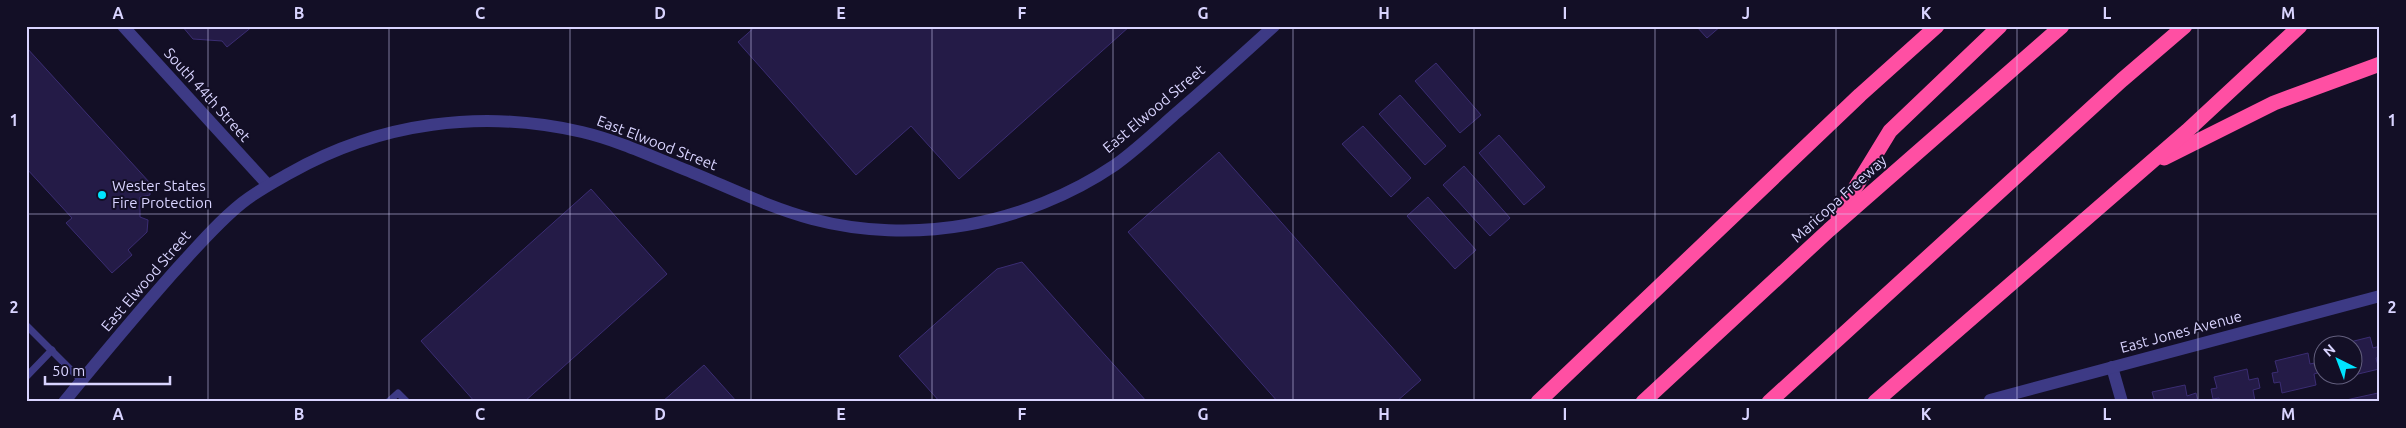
<svg xmlns="http://www.w3.org/2000/svg" width="2406" height="428" viewBox="0 0 2406 428" font-family="Ubuntu,sans-serif">
<style>
.building{fill:#241b47;stroke:#3b2d73}
.lines{fill:none;stroke-linecap:round;stroke-linejoin:round}
.lane{stroke:#3d3a85;stroke-width:7}
.street{stroke:#3d3a85;stroke-width:12}
.highway{stroke:#ff4fa3;stroke-width:15}
.grid{fill:none;stroke:#d9d4ff;stroke-width:1;stroke-opacity:0.55}
.poi-dot{fill:#00e5ff;stroke:#130f26;stroke-width:2}
.labels{text-anchor:middle;stroke-width:4;stroke-linejoin:round;paint-order:stroke}
.street-label{font-size:15px;fill:#d9d4ff;stroke:#130f26}
.poi-label{font-size:15px;fill:#d9d4ff;stroke:#130f26;text-anchor:start}
.neatline{fill:none;stroke:#d9d4ff;stroke-width:2}
.grid-label{font-size:16px;text-anchor:middle;font-weight:bold;fill:#d9d4ff}
</style>
<rect width="100%" height="100%" fill="#130f26"/>
<g class="building">
<path d="M182,26H253L227,47L222,41L193,39Z"/>
<path d="M756,26H1130L959,179L911,126L856,175L738,42Z"/>
<path d="M1696,26H1721L1707,38Z"/>
<path d="M26,47L150,183V195L140,197V217L148,220L147,232L128,250L132,255L112,273L66,223L72,218L26,168Z"/>
<path d="M1436,63L1481,115L1460,133L1415,81Z"/>
<path d="M1400,95L1446,146L1425,165L1379,114Z"/>
<path d="M1363,126L1411,178L1391,197L1342,144Z"/>
<path d="M1499,135L1545,187L1524,205L1479,153Z"/>
<path d="M1219,152L1421,380L1396,402H1278L1128,232Z"/>
<path d="M1464,166L1510,218L1490,236L1443,185Z"/>
<path d="M591,189L667,274L524,402H475L421,341Z"/>
<path d="M1428,197L1476,250L1455,269L1407,216Z"/>
<path d="M1022,262L1147,402H940L899,356L997,269Z"/>
<path d="M2370,337L2373,348L2380,346V357L2376,358L2379,369L2354,375V346L2338,345Z"/>
<path d="M2308,353L2310,364L2319,362L2321,372L2314,374L2316,385L2282,393L2280,382L2274,383L2272,373L2278,372L2275,361Z"/>
<path d="M704,365L737,402H662Z"/>
<path d="M2247,369L2249,380L2258,378L2260,388L2253,390L2255,401L2220,402L2219,398L2213,399L2211,389L2217,388L2214,377Z"/>
<path d="M2185,385L2187,396L2196,393L2198,402H2155L2152,392Z"/>
<path d="M2378,393L2380,402H2346V400Z"/>
</g>
<g class="lines">
<g class="lane">
<path d="M26,325L82,381"/>
<path d="M26,377L52,350"/>
<path d="M388,402L398,393L407,402"/>
</g>
<g class="street">
<path d="M123,26L268,185"/>
<path d="M2112,367L2122,402"/>
<path d="M1990,400L2380,296"/>
<path d="M64,402C100,358 136,315 173,273C195,249 217,223 242,203C257,191 274,182 290,173C380,122 482,109 582,132C616,140 649,155 681,168C724,185 767,207 812,219C861,232 916,234 966,225C1018,216 1071,195 1115,165C1136,150 1155,132 1174,115C1208,86 1241,56 1274,26"/>
</g>
<g class="highway">
<path d="M2164,158L2274,103L2380,64"/>
<path d="M1838,216L1890,131L2000,26"/>
<path d="M1538,402L1860,95L1937,26"/>
<path d="M1643,402L1829,230L2062,26"/>
<path d="M1769,402L2122,80L2185,26"/>
<path d="M1875,402L2187,131L2300,26"/>
</g>
</g>
<path class="grid" d="M208,26V402M389,26V402M570,26V402M751,26V402M932,26V402M1113,26V402M1293,26V402M1474,26V402M1655,26V402M1836,26V402M2017,26V402M2198,26V402M26,214H2380"/>
<circle class="poi-dot" cx="102" cy="195" r="5"/>
<g class="labels">
<g class="street-label">
<text transform="translate(207 95) rotate(48)" y="5">South 44th Street</text>
<text transform="translate(1154 109) rotate(-40)" y="5">East Elwood Street</text>
<text transform="translate(657 143) rotate(21)" y="5">East Elwood Street</text>
<text transform="translate(1839 199) rotate(-42)" y="5">Maricopa Freeway</text>
<text transform="translate(146 281) rotate(-49)" y="5">East Elwood Street</text>
<text transform="translate(2181 332) rotate(-15)" y="5">East Jones Avenue</text>
</g>
<g class="poi-label">
<text x="112" y="191">Wester States<tspan x="112" dy="17">Fire Protection</tspan></text>
</g>
</g>
<rect width="2406" height="428" fill="none" stroke="#130f26" stroke-width="55"/>
<g transform="translate(2338 360) rotate(318)"><circle r="24" fill="#130f26" stroke="#625e7d"/>
<path d="M0-4L9 19L0 12L-9 19Z" fill="#00e5ff"/>
<text y="-8" font-size="14" font-weight="bold" text-anchor="middle" fill="#d9d4ff">N</text>
</g>
<path d="M45 376v8h125v-8" fill="none" stroke="#d9d4ff" stroke-width="2.5"/>
<text x="52" y="376" font-size="15" fill="#d9d4ff" stroke="#130f26" stroke-width="4" paint-order="stroke">50 m</text>
<rect x="28" y="28" width="2350" height="372" class="neatline"/>
<g class="grid-label">
<text x="118" y="19">A</text>
<text x="299" y="19">B</text>
<text x="480" y="19">C</text>
<text x="660" y="19">D</text>
<text x="841" y="19">E</text>
<text x="1022" y="19">F</text>
<text x="1203" y="19">G</text>
<text x="1384" y="19">H</text>
<text x="1565" y="19">I</text>
<text x="1746" y="19">J</text>
<text x="1926" y="19">K</text>
<text x="2107" y="19">L</text>
<text x="2288" y="19">M</text>
<text x="14" y="126">1</text>
<text x="2392" y="126">1</text>
<text x="14" y="313">2</text>
<text x="2392" y="313">2</text>
<text x="118" y="420">A</text>
<text x="299" y="420">B</text>
<text x="480" y="420">C</text>
<text x="660" y="420">D</text>
<text x="841" y="420">E</text>
<text x="1022" y="420">F</text>
<text x="1203" y="420">G</text>
<text x="1384" y="420">H</text>
<text x="1565" y="420">I</text>
<text x="1746" y="420">J</text>
<text x="1926" y="420">K</text>
<text x="2107" y="420">L</text>
<text x="2288" y="420">M</text>
</g>
</svg>
